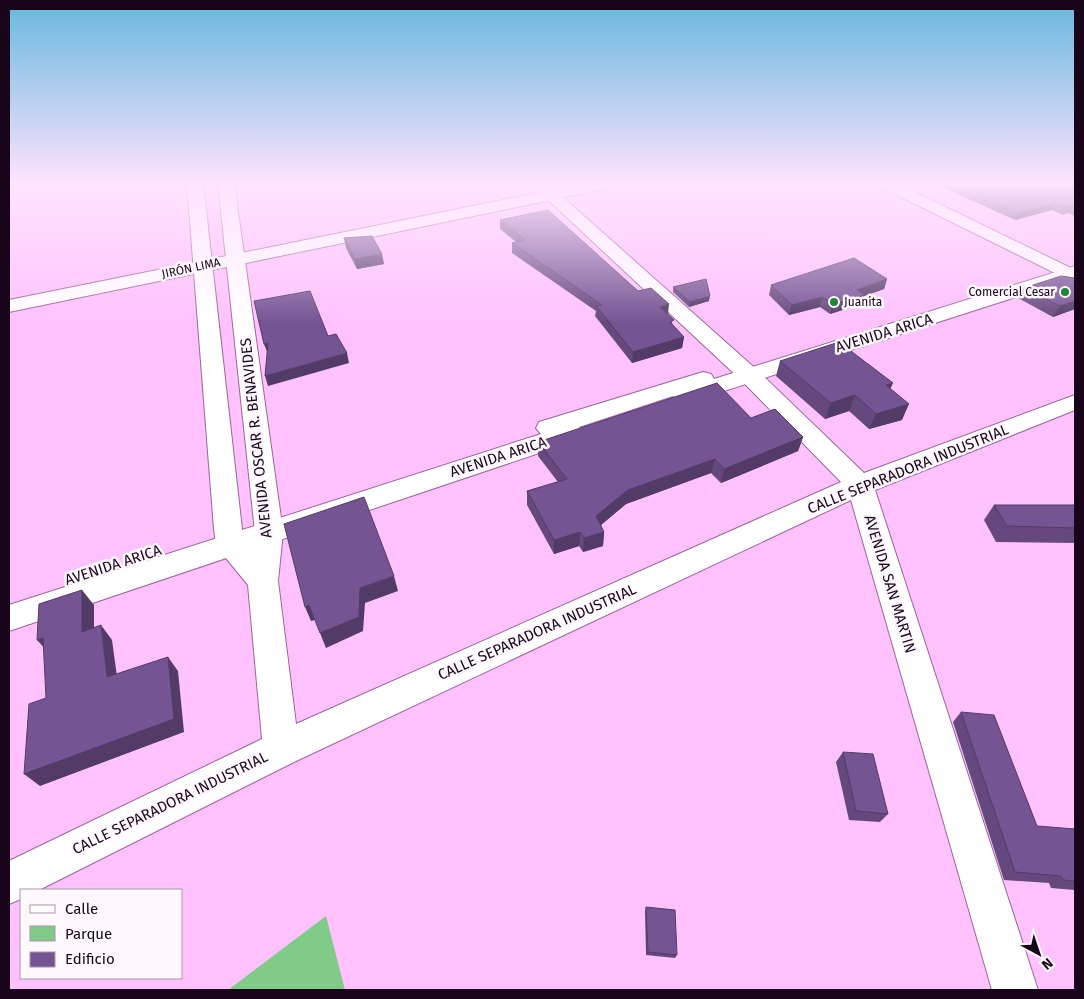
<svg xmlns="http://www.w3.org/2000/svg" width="1084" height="999" viewBox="0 0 1084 999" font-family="'Fira Sans',sans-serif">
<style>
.green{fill:#81cb89}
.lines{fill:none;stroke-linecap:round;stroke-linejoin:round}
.minor-casing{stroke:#9b649a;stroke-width:2}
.tertiary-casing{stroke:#9b649a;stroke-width:2}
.primary-casing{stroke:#9b649a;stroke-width:2}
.minor{fill:#fff;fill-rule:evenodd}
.tertiary{fill:#fff;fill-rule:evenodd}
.primary{fill:#fff;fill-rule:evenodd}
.wall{fill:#65487e}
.shaded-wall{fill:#523b67}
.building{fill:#755493;stroke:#523b67}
.poi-dot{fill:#238539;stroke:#fff9ff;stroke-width:2}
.labels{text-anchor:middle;stroke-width:5;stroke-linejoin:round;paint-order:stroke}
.far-street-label{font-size:12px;fill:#180519;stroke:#fff9ff}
.far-poi-label{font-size:12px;fill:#180519;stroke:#fff9ff;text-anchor:end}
.street-label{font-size:15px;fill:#180519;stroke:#fff9ff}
</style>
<rect width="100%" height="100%" fill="#ffc2fe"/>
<path class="green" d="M326,916L345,990H228Z"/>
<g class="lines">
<g class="minor-casing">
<path id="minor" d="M187,183H203L242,529L245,540L252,548L255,532L218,183H234L283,532L278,581L296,724L841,482L741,380L530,183H547L757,370L864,473L1075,395V410L875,490L1038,990H992L851,500L294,762L39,890H21V899L9,904V861L262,739L248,585L221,552L216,544L214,529Z"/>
</g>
<g class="tertiary-casing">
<g id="tertiary">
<path d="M587,183H617L609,188L9,312V300Z"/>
<path d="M1075,266V278L693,401L685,403L677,401L673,396L579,427L584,433L581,439L9,631V605L541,434L536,428L539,422L703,372L711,374L714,379Z"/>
</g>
</g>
<g class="primary-casing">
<path id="primary" d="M876,183H896L1075,270V283L879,186Z"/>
</g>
<use href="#minor" class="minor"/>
<use href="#tertiary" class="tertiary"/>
<use href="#primary" class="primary"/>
</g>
<g class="wall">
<path d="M933,183H1075V216L1067,213L1063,215L1052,210L1015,220Z"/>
<path d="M500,220L638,291L668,314L673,325L684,337L682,348L632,363L595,316L596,311L512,253V243L516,242L500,229Z"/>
<path d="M344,238L384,264L357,269L346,248Z"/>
<path d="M887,279L884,289L864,296L861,304L830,314L820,307L789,315L769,295L771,285Z"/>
<path d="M673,287L709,301L689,307L673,292Z"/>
<path d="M1024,288L1075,309L1053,317L1018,298Z"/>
<path d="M780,361L890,389L902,420L869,429L849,411L825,419L776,376Z"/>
<path d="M751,418L803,437L798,451L721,483L711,473L626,504L601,525L604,532L603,546L583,552L579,546L554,554L527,505V491L558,482L538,456V442Z"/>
<path d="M994,505H1075V543L996,542L984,520Z"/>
<path d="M961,712L1037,826L1075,829V890L1051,888L1049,883L1004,880L953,722Z"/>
<path d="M843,752L888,814L880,822L849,820L836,762Z"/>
<path d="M646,907L677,955L675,958L646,955L645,911Z"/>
</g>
<g class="shaded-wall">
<path d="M1055,203L1052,210L1015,220L1019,213Z"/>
<path d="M1071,206L1067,213L1063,215L1067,208Z"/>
<path d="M382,254L384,264L357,269L355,259Z"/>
<path d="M887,279L884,289L864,296L861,304L830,314L833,304L857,290Z"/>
<path d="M710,296L709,301L689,307L690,302Z"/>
<path d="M823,297L820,307L789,315L792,305Z"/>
<path d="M1075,301V309L1053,317L1060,306Z"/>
<path d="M669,304L668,314L660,307Z"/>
<path d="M684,337L682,348L632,363L633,352Z"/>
<path d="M268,343V354L264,344Z"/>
<path d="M347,353L349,363L268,386L265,376Z"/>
<path d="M893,383L886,398V385Z"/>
<path d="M855,395L849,411L825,419L831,403Z"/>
<path d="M909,404L902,420L869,429L876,414Z"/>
<path d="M803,437L798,451L721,483L724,469Z"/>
<path d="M715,459L711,473L626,504L595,530L596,516L628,490Z"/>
<path d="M580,532L579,546L554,554V540Z"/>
<path d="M604,532L603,546L583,552L584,538Z"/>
<path d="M394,576L398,591L365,603L363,631L326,648L320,633L360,588Z"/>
<path d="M82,590L94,605V647L82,632Z"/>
<path d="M309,605L315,620L311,621L305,607Z"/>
<path d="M101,625L112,640L119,691L107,677Z"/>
<path d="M43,638L50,654L37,640Z"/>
<path d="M168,657L178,671L184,732L40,786L24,774Z"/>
</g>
<g class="building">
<path d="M951,183H1075V207L1071,206L1067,208L1055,203L1019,213Z"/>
<path d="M548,210L638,291L651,288L669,304L660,307L674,320L670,322L684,337L633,352L596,306L602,305L512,243L525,240L500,220Z"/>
<path d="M372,236L382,254L355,259L344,238Z"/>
<path d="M854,258L887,279L857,290L865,295L833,304L823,297L792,305L771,285Z"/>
<path d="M1061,276L1075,278V301L1060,306L1024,288Z"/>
<path d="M706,279L710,296L690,302L673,287Z"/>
<path d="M310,291L328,336L336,334L347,353L265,376L268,343L264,344L254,301Z"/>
<path d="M839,342L893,383L886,385L909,404L876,414L855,395L831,403L780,361Z"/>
<path d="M717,383L751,418L775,409L803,437L724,469L715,459L628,490L596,516L604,532L584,538L580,532L554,540L527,491L567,479L538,442Z"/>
<path d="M364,497L394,576L360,588L359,617L320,633L309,605L305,607L284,524Z"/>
<path d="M994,505H1075V528L1007,526Z"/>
<path d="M82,590V632L101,625L107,677L168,657L174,719L24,774L29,704L46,698L43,638L37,640L39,604Z"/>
<path d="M961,712L994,715L1037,826L1075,829V881L1063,880L1061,876L1015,872Z"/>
<path d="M843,752L873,754L888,814L856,811Z"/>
<path d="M646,907L675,910L677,955L648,952Z"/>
</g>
<linearGradient id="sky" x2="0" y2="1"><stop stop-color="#66b8de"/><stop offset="0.57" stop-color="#ffe4ff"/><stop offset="1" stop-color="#ffe4ff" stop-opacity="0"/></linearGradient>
<rect width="1084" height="323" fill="url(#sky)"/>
<g class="poi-dot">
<circle cx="1065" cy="292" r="5"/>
<circle cx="834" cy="302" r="5"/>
</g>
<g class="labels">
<g class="far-street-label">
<text transform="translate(191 268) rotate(-12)" y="4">JIRÓN LIMA</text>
</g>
<g class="far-poi-label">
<text x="1055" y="296">Comercial Cesar</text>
<text x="844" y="306" text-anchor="start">Juanita</text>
</g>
<g class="street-label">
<text transform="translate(884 333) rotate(-17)" y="5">AVENIDA ARICA</text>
<text transform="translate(256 438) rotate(-96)" y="5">AVENIDA OSCAR R. BENAVIDES</text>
<text transform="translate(498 457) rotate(-18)" y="5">AVENIDA ARICA</text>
<text transform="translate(908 469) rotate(-22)" y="5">CALLE SEPARADORA INDUSTRIAL</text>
<text transform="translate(113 565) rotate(-18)" y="5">AVENIDA ARICA</text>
<text transform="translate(890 584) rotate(73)" y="5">AVENIDA SAN MARTIN</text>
<text transform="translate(537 632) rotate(-24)" y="5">CALLE SEPARADORA INDUSTRIAL</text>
<text transform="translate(170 803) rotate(-26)" y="5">CALLE SEPARADORA INDUSTRIAL</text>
</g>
</g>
<rect width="1084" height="999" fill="none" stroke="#180519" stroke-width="20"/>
<rect x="20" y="889" width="162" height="90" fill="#fff9ff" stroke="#a397a3"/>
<rect x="30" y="905" width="25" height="8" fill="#ffffff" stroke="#a397a3"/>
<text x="65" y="914" font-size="15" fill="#180519">Calle</text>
<rect x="30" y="926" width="25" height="15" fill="#81cb89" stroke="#a397a3"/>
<text x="65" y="939" font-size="15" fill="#180519">Parque</text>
<rect x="30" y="952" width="25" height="15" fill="#755493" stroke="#a397a3"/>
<text x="65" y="964" font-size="15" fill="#180519">Edificio</text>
<g transform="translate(1039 954) rotate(140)" stroke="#fff9ff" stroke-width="4" paint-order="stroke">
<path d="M0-4L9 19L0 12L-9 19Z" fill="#180519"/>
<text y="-8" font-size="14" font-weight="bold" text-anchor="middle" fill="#180519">N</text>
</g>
</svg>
